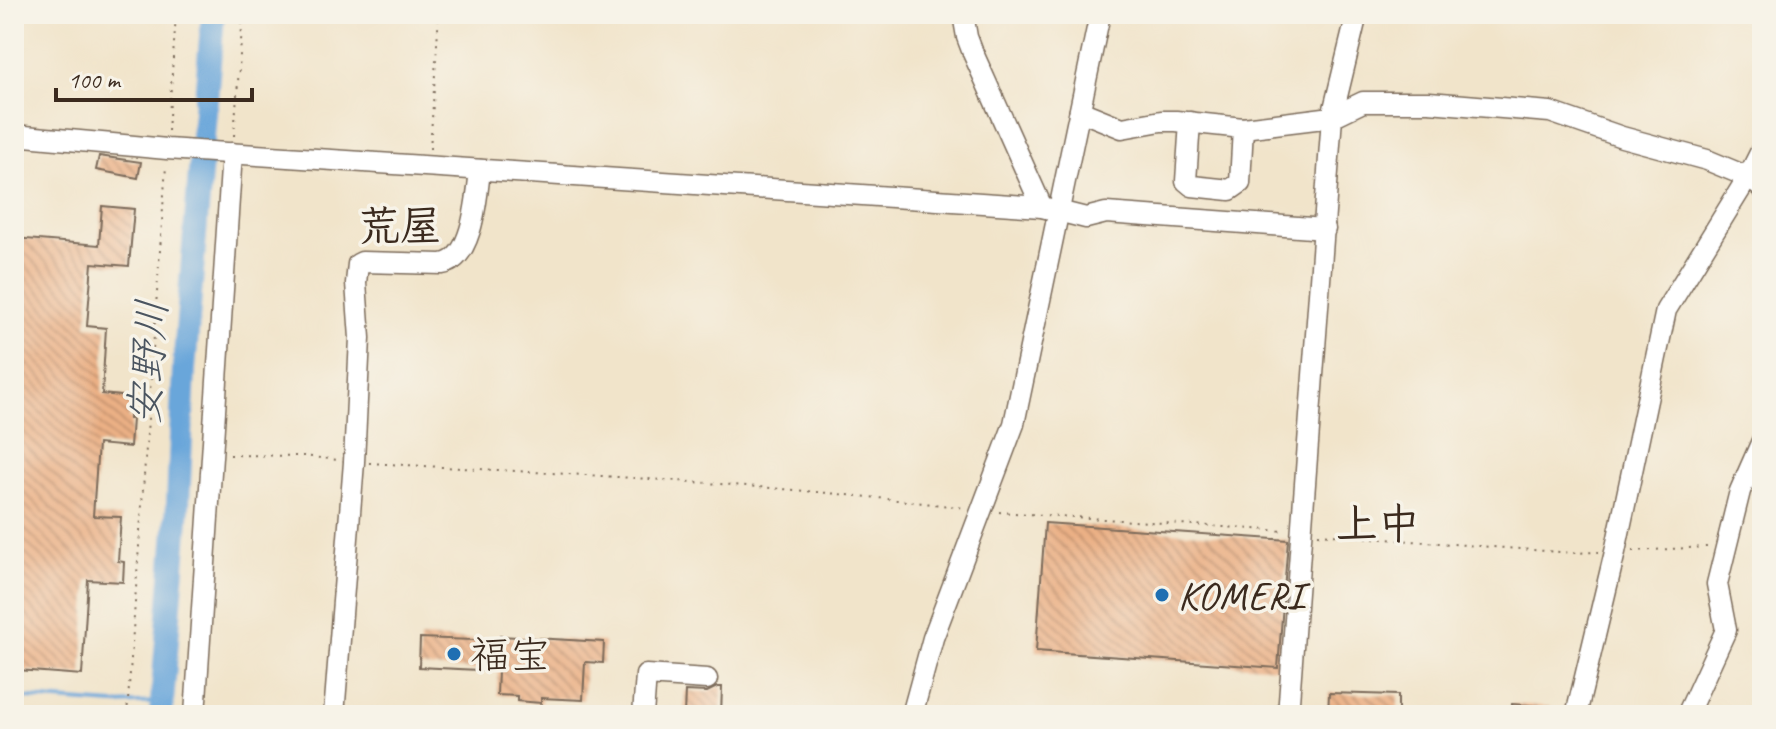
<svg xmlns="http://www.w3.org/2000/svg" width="1776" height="729" viewBox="0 0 1776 729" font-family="Caveat,'Klee One',sans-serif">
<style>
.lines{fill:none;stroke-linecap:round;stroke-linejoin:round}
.stream{stroke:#69a6da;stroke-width:4}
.river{stroke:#69a6da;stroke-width:24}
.building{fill:url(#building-back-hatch)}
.minor-casing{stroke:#7b6b5a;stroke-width:23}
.path{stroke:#7b6b5a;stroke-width:2;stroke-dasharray:2 6;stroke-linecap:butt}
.minor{stroke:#fff;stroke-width:20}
.poi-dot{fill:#1f6fb2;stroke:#f7f3e8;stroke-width:3}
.labels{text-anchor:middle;stroke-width:7;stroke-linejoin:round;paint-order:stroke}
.poi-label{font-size:40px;fill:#3b2a1e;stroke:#f7f3e8;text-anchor:start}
.neighbourhood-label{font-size:42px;font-weight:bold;fill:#3b2a1e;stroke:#f7f3e8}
.water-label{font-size:42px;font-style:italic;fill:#4b5560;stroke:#f7f3e8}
</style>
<defs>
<pattern id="building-back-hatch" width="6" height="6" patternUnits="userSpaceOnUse" patternTransform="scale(2)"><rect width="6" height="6" fill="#ebb085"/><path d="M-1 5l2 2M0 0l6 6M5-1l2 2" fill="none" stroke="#c08f6c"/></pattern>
</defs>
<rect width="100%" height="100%" fill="#f7f3e8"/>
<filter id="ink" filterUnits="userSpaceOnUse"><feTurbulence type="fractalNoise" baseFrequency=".0125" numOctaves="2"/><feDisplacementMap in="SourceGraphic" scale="16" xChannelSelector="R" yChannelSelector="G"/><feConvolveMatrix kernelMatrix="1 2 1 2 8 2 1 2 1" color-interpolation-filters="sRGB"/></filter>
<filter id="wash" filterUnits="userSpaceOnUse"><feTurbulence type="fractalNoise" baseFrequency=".006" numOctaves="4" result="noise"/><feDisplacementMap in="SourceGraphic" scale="32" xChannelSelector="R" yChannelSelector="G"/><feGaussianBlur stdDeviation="1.8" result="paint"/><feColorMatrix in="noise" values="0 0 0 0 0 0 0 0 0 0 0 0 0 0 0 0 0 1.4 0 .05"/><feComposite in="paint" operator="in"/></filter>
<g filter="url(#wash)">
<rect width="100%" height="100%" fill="#f1e4ca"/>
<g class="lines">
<path class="stream" d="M14,697L114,704L162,702"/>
<path class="river" d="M161,715L178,505L184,369L213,14"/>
</g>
<g id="blocks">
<g class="building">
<path d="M99,156L141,162L138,178L96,170Z"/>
<path d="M102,206L134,209L129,266L92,263L87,326L106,328L102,394L130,397L129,419H132L130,447L98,444L93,516L121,517L118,561L124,562L123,582L88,580L82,675L18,670V664H14V238L99,245Z"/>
<path d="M1045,523L1288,540L1278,668L1036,651Z"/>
<path d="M500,636L604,642L603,663L585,662L583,700L541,698V703L517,701V696L497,695L498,671L419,667L420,638L500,641Z"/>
<path d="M717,687H722L721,715H684L685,691L707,692Z"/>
<path d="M1329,693L1398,695V715H1328Z"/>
<path d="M1512,704L1552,707V715H1511Z"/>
</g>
</g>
</g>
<g filter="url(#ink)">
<use href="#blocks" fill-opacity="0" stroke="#7b6b5a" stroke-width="2"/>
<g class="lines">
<g class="minor-casing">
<g id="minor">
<path d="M963,14L967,37L973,53L1042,207"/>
<path d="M1080,111L1122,128L1161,121H1176L1243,128L1332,117L1363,102H1429L1550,112L1622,137L1707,160L1748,177L1762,188"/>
<path d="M1190,122L1186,181L1192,186L1230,190L1240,183L1243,128"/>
<path d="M14,135L167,149L1042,207L1086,218L1106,213L1325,229"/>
<path d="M195,715L232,153"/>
<path d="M334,715L354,462L360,338L356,283L358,264L362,262L442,264C473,260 477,195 480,170"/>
<path d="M643,715L646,675L707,679"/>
<path d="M912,715L933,638L1014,424L1100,14"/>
<path d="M1288,715L1332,117L1357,14"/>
<path d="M1576,715L1615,552L1666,310L1748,177L1762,149"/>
<path d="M1687,715L1726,630L1717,584L1740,491L1762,441"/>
</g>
</g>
<g class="path">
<path d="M168,131L176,14"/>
<path d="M234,136L243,14"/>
<path d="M430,149L439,14"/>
<path d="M230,455L303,456L339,460"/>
<path d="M369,463C568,474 767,483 965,508"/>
<path d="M999,512L1284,531"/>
<path d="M1318,534L1573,553L1599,552"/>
<path d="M1633,551L1707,547"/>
<path d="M127,715L166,166"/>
</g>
<use href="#minor" class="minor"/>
</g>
</g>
<g class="poi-dot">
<circle cx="1162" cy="595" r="8"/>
<circle cx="454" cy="654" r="8"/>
</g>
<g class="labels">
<g class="poi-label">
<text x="1178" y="609">KOMERI</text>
<text x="470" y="668">福宝</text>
</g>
<g class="neighbourhood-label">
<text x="400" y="240">荒屋</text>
<text x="1378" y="538">上中</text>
</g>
<g class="water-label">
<text transform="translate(147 362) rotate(-86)" y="15">安野川</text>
</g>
</g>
<rect width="1776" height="729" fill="none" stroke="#f7f3e8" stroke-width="48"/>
<path d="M56 88v12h196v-12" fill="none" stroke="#3b2a1e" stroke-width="4"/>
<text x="68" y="88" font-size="24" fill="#3b2a1e" stroke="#f7f3e8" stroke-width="6" paint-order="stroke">100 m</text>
</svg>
